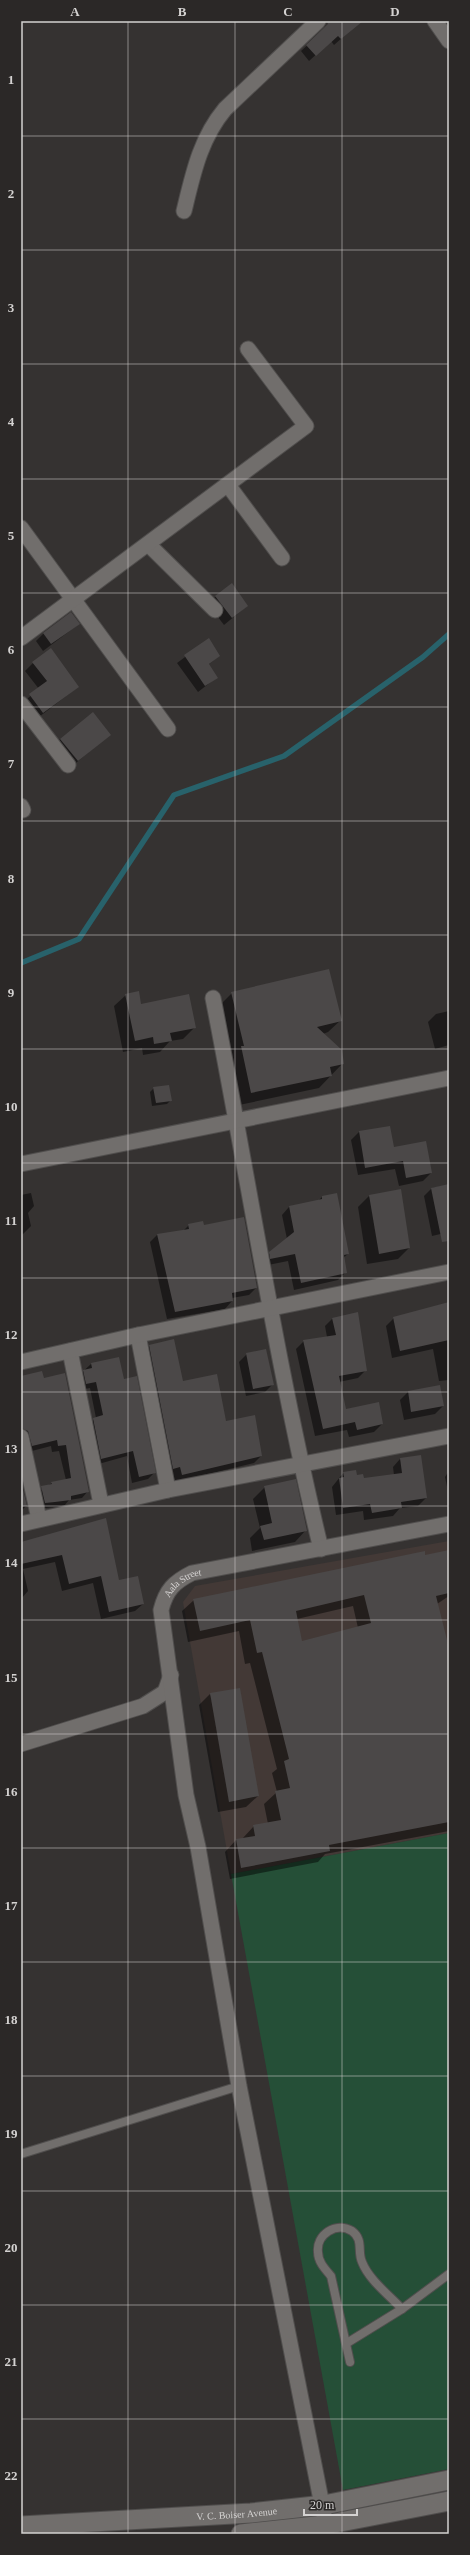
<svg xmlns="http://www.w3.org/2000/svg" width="470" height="2555" viewBox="0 0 470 2555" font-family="'Times New Roman',serif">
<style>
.built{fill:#433936}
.green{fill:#254f37}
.shadow{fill:#0007;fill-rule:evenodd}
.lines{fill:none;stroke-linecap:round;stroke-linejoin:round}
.stream{stroke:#28626b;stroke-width:5.5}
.building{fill:#4b4848;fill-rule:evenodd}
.service-casing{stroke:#504e4d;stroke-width:10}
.minor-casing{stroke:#504e4d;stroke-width:17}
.tertiary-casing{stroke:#504e4d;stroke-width:21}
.service{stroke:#716e6c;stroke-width:8}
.minor{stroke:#716e6c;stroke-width:15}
.tertiary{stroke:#716e6c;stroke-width:19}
.grid{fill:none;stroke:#d4d2d1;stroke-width:1;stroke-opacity:0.55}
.labels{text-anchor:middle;stroke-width:4;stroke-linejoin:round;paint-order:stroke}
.street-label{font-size:10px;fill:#d4d2d1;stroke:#2b2827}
.neatline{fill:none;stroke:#d4d2d1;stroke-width:1.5}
.grid-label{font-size:13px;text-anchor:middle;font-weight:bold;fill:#d4d2d1}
</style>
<rect width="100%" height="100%" fill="#353231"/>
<path class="built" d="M449,1541V1833L231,1874L183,1602L195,1586Z"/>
<path class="green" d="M449,1833V2469L343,2490L231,1874Z"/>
<g class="shadow">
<path d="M334,21H355L351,30L334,45L331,41L309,61L301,51Z"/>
<path d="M216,596L247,606L224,625L208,604Z"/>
<path d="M79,624L43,651L36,641L44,633Z"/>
<path d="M208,640L219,656L208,665L216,678L198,692L177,663Z"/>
<path d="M33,663L78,687L35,720L22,703L39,689L25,671Z"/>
<path d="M110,734L70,768L53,747L60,739Z"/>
<path d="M232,993L341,1020L328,1032L323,1034L343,1063L319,1088L239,1105L230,1059L232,1057L220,1005Z"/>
<path d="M126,995L140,1005L195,1027L183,1039L170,1041L160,1052L143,1055L142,1048L123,1052L114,1006Z"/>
<path d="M449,1011V1045L435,1049L428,1022L436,1014Z"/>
<path d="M154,1088L171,1100L167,1104L152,1106L150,1092Z"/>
<path d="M359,1132L394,1148L431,1173L423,1181L399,1186L395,1169L358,1175L351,1140Z"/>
<path d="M449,1185V1232L432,1236L424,1196L432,1188Z"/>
<path d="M31,1193L34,1206L28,1213L31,1226L21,1236V1195Z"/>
<path d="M369,1196L409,1248L398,1259L367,1264L358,1207Z"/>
<path d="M322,1197L348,1254L343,1258L346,1272L338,1280L294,1290L288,1261L263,1266L262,1260L287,1239L282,1215L289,1207L318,1201Z"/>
<path d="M189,1225L203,1226L256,1288L249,1295L232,1298V1301L225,1309L167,1319L150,1242L157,1235L183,1231Z"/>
<path d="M449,1307V1380L439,1381L433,1349L392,1358L386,1326L394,1318Z"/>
<path d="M333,1318L366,1370L358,1378L339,1382L345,1410L382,1424L374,1432L349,1437L347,1430L315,1436L296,1349L304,1341L327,1337L325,1326Z"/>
<path d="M150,1345L182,1382L261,1456L254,1463L175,1482L173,1474L166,1475L142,1352Z"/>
<path d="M247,1354L272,1385L265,1392L246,1396L239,1362Z"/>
<path d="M91,1364L123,1380L154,1473L148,1479L132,1483L127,1456L95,1465L87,1425L96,1418L90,1388L80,1390L77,1377Z"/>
<path d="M21,1377L43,1379L88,1491L82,1498L69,1500L64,1506L38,1509L35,1494L52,1483L66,1480L59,1451L52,1452L51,1446L28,1452L21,1421Z"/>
<path d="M408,1392L443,1406L435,1414L404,1420L400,1400Z"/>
<path d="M400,1459L426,1498L418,1506L400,1508L393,1516L364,1520L363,1511L336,1515L332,1487L344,1472L363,1479L394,1475L393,1467Z"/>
<path d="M449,1471V1496L445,1477Z"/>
<path d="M265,1487L306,1530L295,1542L252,1551L250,1538L260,1528L253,1499Z"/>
<path d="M21,1491L26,1506L21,1511Z"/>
<path d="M105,1520L118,1581L143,1604L135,1611L101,1619L93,1583L62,1591L55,1562L23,1569L28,1591L21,1599V1543Z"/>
<path d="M449,1551V1596L437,1604L449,1652V1831L325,1854L318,1862L230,1879L225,1852L236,1840L242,1839L254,1826L268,1824L264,1804L277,1792L272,1773L277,1769L250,1663L245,1664L239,1631L188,1642L182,1611L194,1600ZM353,1606L358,1628L301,1642L297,1619Z"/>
<path d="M210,1694L258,1796L246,1807L218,1812L199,1705Z"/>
</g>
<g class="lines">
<path class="stream" d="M21,963L79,939L174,795L284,756L423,657L449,634"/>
</g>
<g class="building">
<path d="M327,21H363L341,39L338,36L316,56L306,45L328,24Z"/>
<path d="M232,583L248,606L232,618L215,596Z"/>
<path d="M71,612L80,624L51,644L43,633Z"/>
<path d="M209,638L220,656L209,664L218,678L205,686L184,655Z"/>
<path d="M51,648L79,687L43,713L29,694L47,681L32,662Z"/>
<path d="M93,712L111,735L78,761L60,739Z"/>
<path d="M329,969L342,1021L317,1027L342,1050L344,1064L330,1067L332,1076L251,1093L241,1046H244L231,992Z"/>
<path d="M139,991L141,1004L189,994L196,1028L170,1033L172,1041L154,1044L153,1037L135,1041L125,994Z"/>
<path d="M169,1085L172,1101L156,1103L153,1087Z"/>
<path d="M390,1126L394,1147L426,1141L432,1173L406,1178L403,1161L365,1168L359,1131Z"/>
<path d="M449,1184V1241L442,1242L431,1188Z"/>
<path d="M401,1189L410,1248L379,1254L369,1195Z"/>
<path d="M337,1193L349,1254L344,1255L347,1273L301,1283L295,1254L270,1259L269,1252L294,1232L289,1206L322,1199V1196Z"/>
<path d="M244,1217L257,1288L232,1293L233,1301L175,1312L157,1234L189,1229L188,1224L203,1221L204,1225Z"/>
<path d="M449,1302V1340L400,1351L393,1317Z"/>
<path d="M358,1312L367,1371L339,1376L346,1409L379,1402L383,1424L357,1430L355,1422L323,1429L303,1340L336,1335L332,1318Z"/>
<path d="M174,1339L183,1381L217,1374L226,1421L255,1415L262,1456L182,1475L180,1467L173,1469L149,1345Z"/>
<path d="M266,1349L274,1385L253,1389L246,1353Z"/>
<path d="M119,1357L124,1379L137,1376L156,1473L139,1477L133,1451L101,1459L93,1418L103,1415L96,1382L86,1384L83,1370L92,1368L91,1363Z"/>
<path d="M42,1371L44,1378L65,1373L89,1492L71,1496V1500L55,1502L45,1503L41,1486L52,1484L51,1482L71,1478L66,1445L58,1446L57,1440L32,1446L28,1431L21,1428V1376Z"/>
<path d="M440,1385L444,1406L411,1412L408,1391Z"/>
<path d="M421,1455L427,1498L401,1502L402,1508L372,1513L370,1504L343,1508L339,1478L344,1477L343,1472L356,1470L357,1475L363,1474L364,1478L402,1473L400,1458Z"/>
<path d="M296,1479L307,1531L264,1540L260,1526L272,1523L264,1486Z"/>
<path d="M21,1490H23L27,1506L21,1507Z"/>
<path d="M106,1518L119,1580L138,1576L144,1604L109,1612L101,1576L69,1584L62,1555L21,1564V1542Z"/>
<path d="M449,1550V1593L436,1596L449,1648V1822L329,1845L330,1851L241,1868L236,1839L255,1836L253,1825L281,1820L275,1791L290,1788L284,1761L289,1759L262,1652L257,1653L250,1620L200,1631L193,1599L425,1551V1555ZM364,1595L371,1623L302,1641L296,1611Z"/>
<path d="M240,1688L259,1796L229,1802L210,1693Z"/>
</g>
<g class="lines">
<g class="service-casing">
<g id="service">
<path d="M21,2154L239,2086"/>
<path d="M347,2343L402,2309L449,2274"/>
<path d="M350,2362L331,2276C325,2269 318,2262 318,2252C316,2235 336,2221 352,2231C364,2240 357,2251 362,2262C369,2280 389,2295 402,2309"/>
</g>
</g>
<g class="minor-casing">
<g id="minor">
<path d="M435,21L449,41"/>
<path d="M184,211C193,174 200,139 225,109L318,21"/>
<path d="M228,485L282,558"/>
<path d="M21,528L168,729"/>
<path d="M149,545L215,610"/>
<path d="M21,638L306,426L248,349"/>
<path d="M21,704L68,765"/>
<path d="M21,806L23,810"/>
<path d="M213,998C249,1182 277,1367 321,1549"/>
<path d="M21,1164L449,1078"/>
<path d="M138,1335L168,1490"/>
<path d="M70,1351L101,1504"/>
<path d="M21,1362L138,1335L449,1272"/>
<path d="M21,1437L39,1519"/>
<path d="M21,1524L168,1490L449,1436"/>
<path d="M21,1744L143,1706L165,1692L171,1675"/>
<path id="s1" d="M324,2515L239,2086L198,1847L186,1795L161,1610C166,1590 174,1582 192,1573L449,1524"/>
</g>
</g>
<g class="tertiary-casing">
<g id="tertiary">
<path id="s2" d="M21,2526L251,2513L324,2505L449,2480"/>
<path d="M241,2534L325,2525L449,2501"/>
</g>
</g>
<use href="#service" class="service"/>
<use href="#minor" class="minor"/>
<use href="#tertiary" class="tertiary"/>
</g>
<path class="grid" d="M128,21V2534M235,21V2534M342,21V2534M21,136H449M21,250H449M21,364H449M21,479H449M21,593H449M21,707H449M21,821H449M21,935H449M21,1049H449M21,1163H449M21,1278H449M21,1392H449M21,1506H449M21,1620H449M21,1734H449M21,1848H449M21,1962H449M21,2076H449M21,2191H449M21,2305H449M21,2419H449"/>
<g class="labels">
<g class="street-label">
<text dy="4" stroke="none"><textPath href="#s1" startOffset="957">Aala Street</textPath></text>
<text dy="4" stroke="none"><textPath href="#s2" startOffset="216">V. C. Boiser Avenue</textPath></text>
</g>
</g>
<rect width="470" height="2555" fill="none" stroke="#2b2827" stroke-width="44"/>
<path d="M304 2509v6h53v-6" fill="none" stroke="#d4d2d1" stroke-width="2"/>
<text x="310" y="2509" font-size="12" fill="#d4d2d1" stroke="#2b2827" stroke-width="3" paint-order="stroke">20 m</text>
<rect x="22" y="22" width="426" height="2511" class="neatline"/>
<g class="grid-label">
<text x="75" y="16">A</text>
<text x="182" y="16">B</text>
<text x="288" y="16">C</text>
<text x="395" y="16">D</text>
<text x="11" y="84">1</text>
<text x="11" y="198">2</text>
<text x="11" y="312">3</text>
<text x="11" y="426">4</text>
<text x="11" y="540">5</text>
<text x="11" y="654">6</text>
<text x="11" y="768">7</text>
<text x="11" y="883">8</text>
<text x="11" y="997">9</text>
<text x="11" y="1111">10</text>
<text x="11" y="1225">11</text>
<text x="11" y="1339">12</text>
<text x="11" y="1453">13</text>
<text x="11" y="1567">14</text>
<text x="11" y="1682">15</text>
<text x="11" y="1796">16</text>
<text x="11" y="1910">17</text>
<text x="11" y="2024">18</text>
<text x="11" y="2138">19</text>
<text x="11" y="2252">20</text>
<text x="11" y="2366">21</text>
<text x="11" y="2480">22</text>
</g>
</svg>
